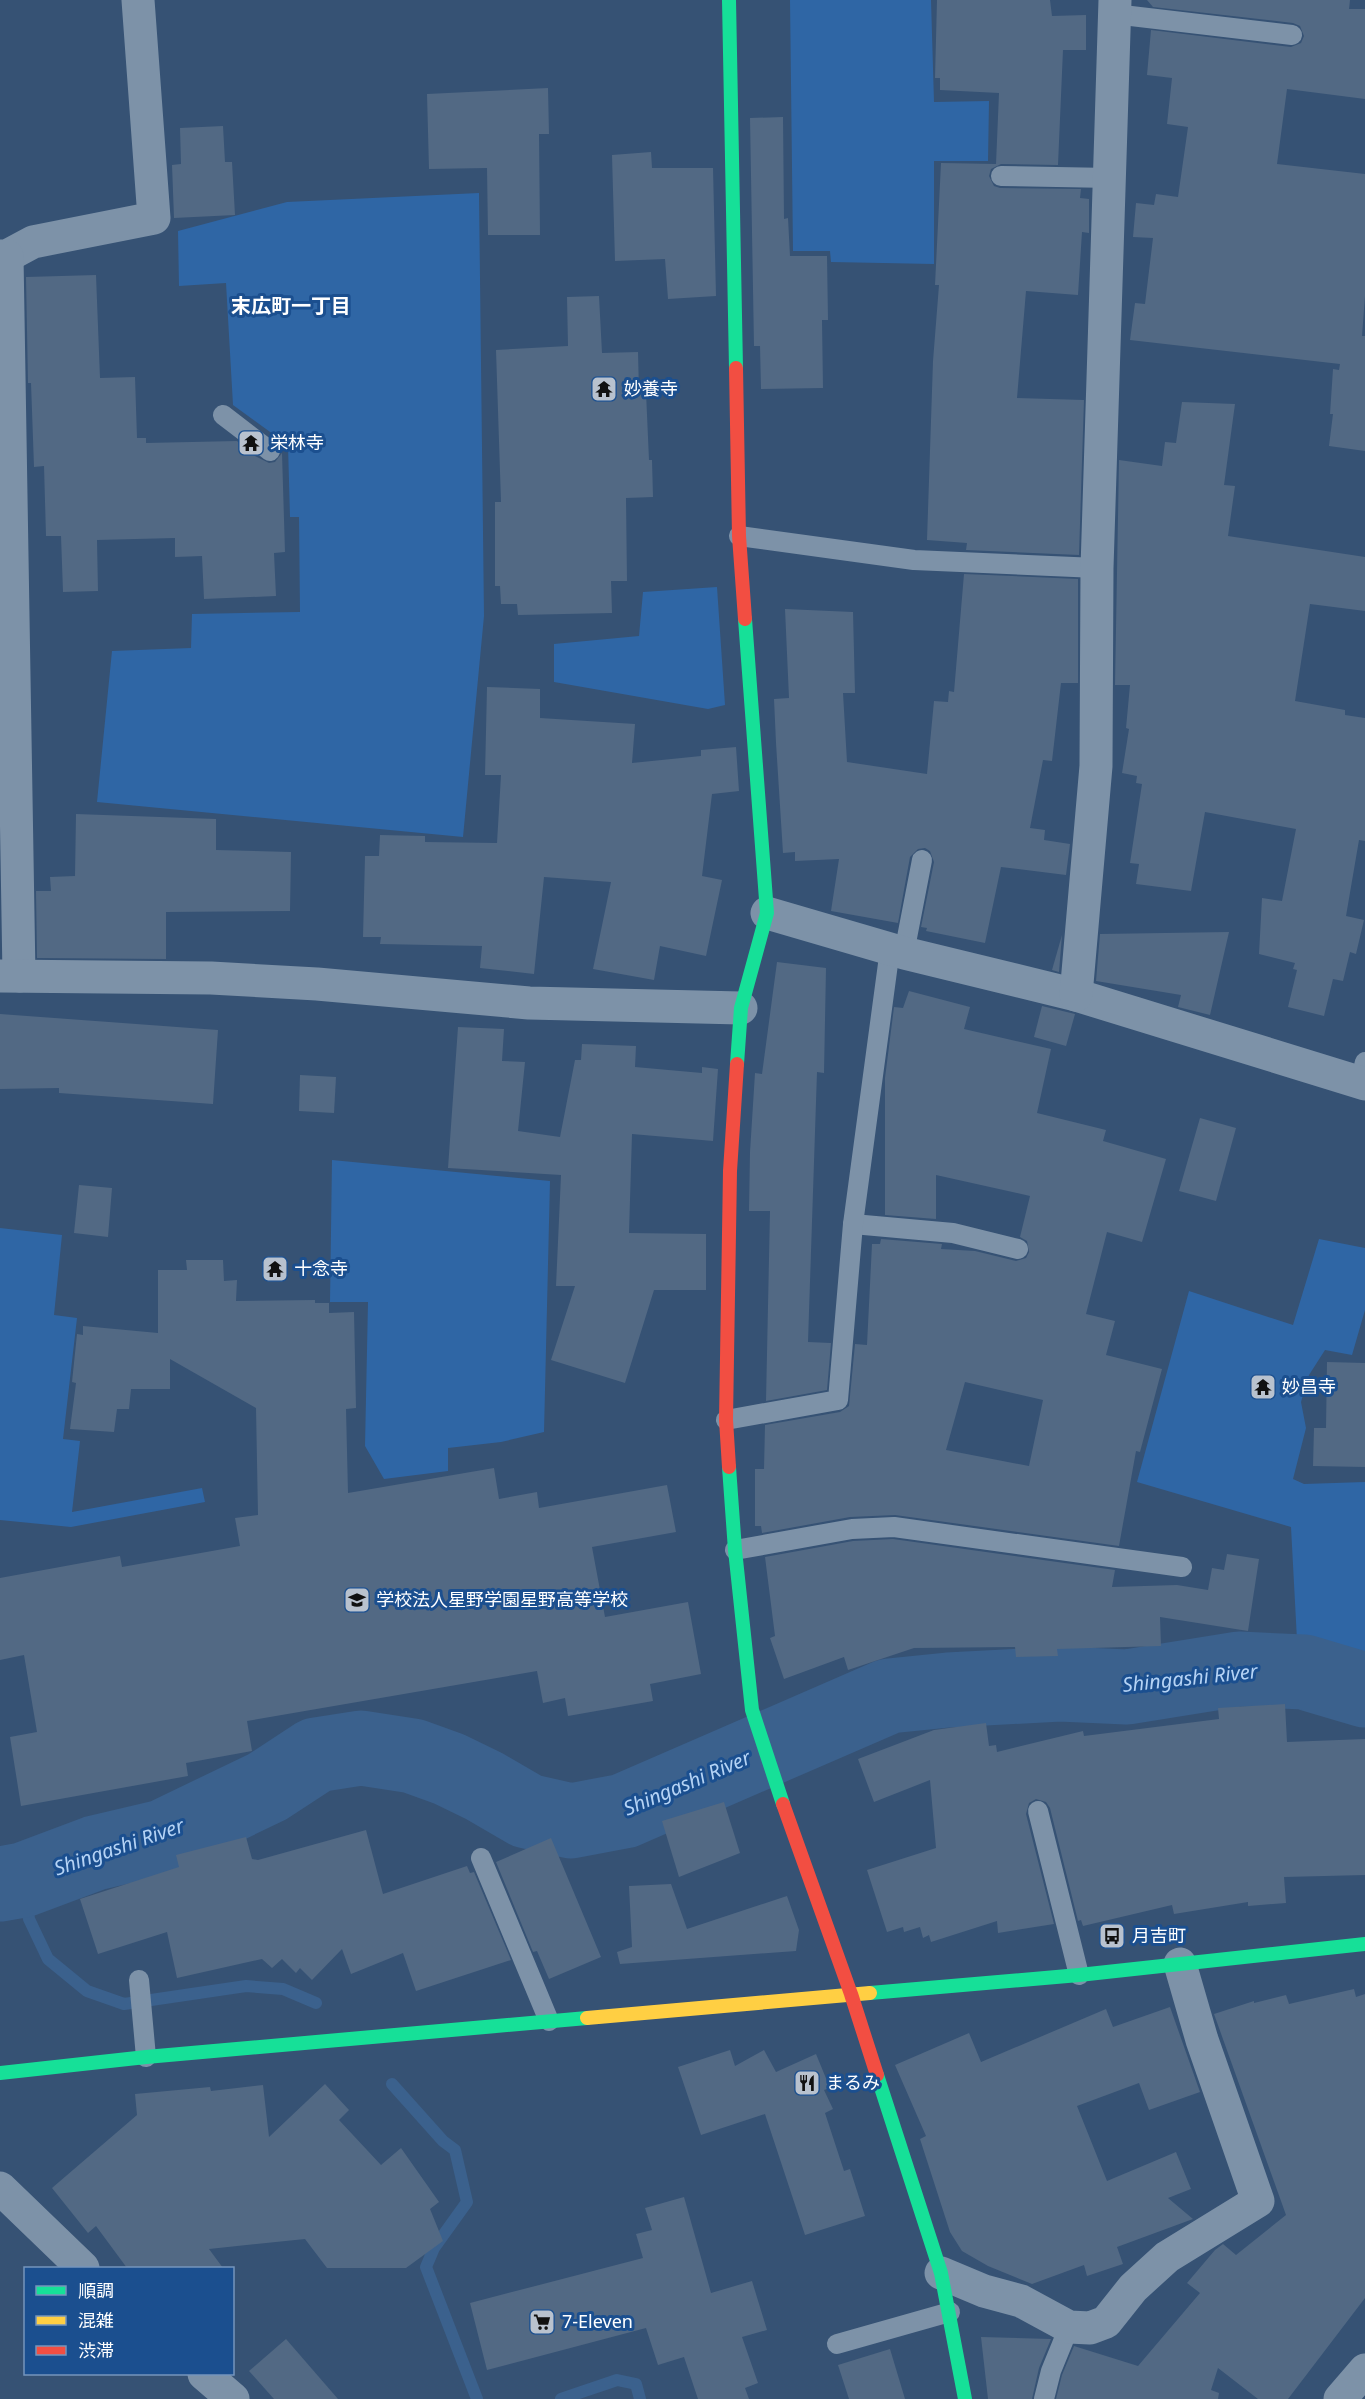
<svg xmlns="http://www.w3.org/2000/svg" width="1365" height="2399" viewBox="0 0 1365 2399" font-family="'Noto Sans','Noto Sans JP',sans-serif">
<style>
.green{fill:#2f66a5}
.lines{fill:none;stroke-linecap:round;stroke-linejoin:round}
.stream{stroke:#3b618d;stroke-width:12}
.river{stroke:#3b618d;stroke-width:75}
.building{fill:#526984;fill-rule:evenodd}
.lane{stroke:#7d92a8;stroke-width:20}
.street{stroke:#7d92a8;stroke-width:33}
.fast{stroke:#16e098;stroke-width:14}
.slow{stroke:#ffcf43;stroke-width:14}
.jam{stroke:#f24e42;stroke-width:14}
.labels{text-anchor:middle;stroke-width:6;stroke-linejoin:round;paint-order:stroke}
.poi-label{font-size:18px;fill:#fff;stroke:#1b4f8f;text-anchor:start}
.neighbourhood-label{font-size:20px;font-weight:bold;fill:#fff;stroke:#1b4f8f}
.water-label{font-size:20px;font-style:italic;fill:#b5d3f5;stroke:#1b4f8f}
</style>
<rect width="100%" height="100%" fill="#365274"/>
<g class="green">
<path d="M790,0H931L934,102L989,101L988,161H934V264L831,262L830,251H793Z"/>
<path d="M479,193L484,616L463,837L97,802L112,651L191,648L192,614L300,612L299,517H290L288,445L233,405L226,283L179,286L178,231L287,202Z"/>
<path d="M717,587L725,705L708,709L554,682V644L639,636L643,592Z"/>
<path d="M332,1160L550,1181L544,1432L501,1442L448,1448V1471L384,1479L365,1446L368,1302H330Z"/>
<path d="M0,1228L62,1235L54,1315L77,1318L63,1439L80,1441L72,1512L202,1488L205,1502L71,1527L0,1520Z"/>
<path d="M1319,1239L1365,1248V1310L1352,1355L1325,1350L1309,1375L1301,1402L1306,1428L1293,1479L1304,1484L1365,1482V1658L1297,1640L1291,1527L1137,1482L1189,1291L1293,1325Z"/>
</g>
<g class="lines">
<g class="stream">
<path d="M23,1880L29,1919L48,1959L87,1991L124,2004L246,1986L283,1989L316,2003"/>
<path d="M392,2084L443,2141L455,2150L467,2202L434,2248L426,2267L477,2399"/>
<path d="M561,2399L617,2380L636,2384L640,2399"/>
</g>
<path class="river" d="M0,1884L23,1880L95,1853L163,1837L267,1787L316,1755L361,1748L413,1756L449,1769L484,1786L527,1811L571,1821L624,1811L889,1696L948,1690L1060,1684L1127,1687L1239,1669L1304,1672L1365,1690"/>
</g>
<g class="building">
<path d="M937,0H1050L1052,16L1086,15V50H1063L1058,165L1001,164L991,169L989,176L994,186L1000,188L1081,189L1080,198L1089,199V233L1082,232L1078,295L1026,291L1017,398L1084,400L1079,555L966,550L967,543L927,540L933,361L939,285H935L941,163L996,164L999,93L940,90V78H935Z"/>
<path d="M1147,0H1350L1349,9H1365V99L1287,89L1277,164L1365,174V296L1362,336H1365V451L1329,446L1333,414H1330L1333,369L1339,370L1340,364L1130,340L1135,303L1145,304L1153,238L1133,237L1136,203L1154,205L1156,194L1178,197L1188,127L1167,124L1172,78L1147,75L1151,30L1291,47L1301,43L1304,36L1300,26L1293,23L1153,7Z"/>
<path d="M548,88L549,134H539L540,235H488L487,168L429,169L427,94Z"/>
<path d="M783,117L784,219L788,218L790,256H827L828,320H822L823,388L761,389L760,346H754L750,118Z"/>
<path d="M223,126L225,162H232L235,215L174,218L172,165L181,164L180,128Z"/>
<path d="M651,152L652,168H713L716,296L668,299L665,259L615,261L612,155Z"/>
<path d="M96,275L100,378L135,377L137,438H146V443L237,441L251,454L269,463L275,462L282,453L285,552L274,553L276,596L204,599L202,556L175,557V538L97,540L98,591L63,592L61,536H46L44,466L34,467L31,383H28L26,277Z"/>
<path d="M599,296L602,353L638,352L639,392H646L649,460H652L653,497L626,498L627,581H611L612,613L518,615L517,604H501L500,586H495V502H501L496,350L568,346L567,297Z"/>
<path d="M1182,402L1235,404L1224,485L1235,486L1228,536L1365,557V611L1310,604L1295,701L1345,710V715L1365,718V841L1359,840L1346,916L1364,920L1356,954L1350,952L1343,981L1333,979L1324,1016L1288,1007L1297,970L1293,969L1295,963L1259,954L1262,898L1282,901L1296,829L1205,812L1191,891L1136,884L1139,864L1130,863L1142,784L1136,783L1137,776L1122,773L1129,729L1126,728L1130,685H1115L1119,460L1162,466L1165,442L1176,443Z"/>
<path d="M964,574L1078,579V683H1061L1052,761L1043,760L1030,828L1045,830L1044,840L1070,844L1066,875L1001,867L985,943L926,931L927,928L921,927L934,862L930,851L925,848L918,849L910,857L898,923L831,911L839,859L795,861V852L783,853L776,743L774,699L789,698L785,609L853,612L855,693H843L847,762L927,774L934,701L948,702L949,691L954,692Z"/>
<path d="M487,687L540,689V718L635,724L632,763L701,756V750L736,747L739,791L712,794L702,876L722,880L706,956L660,946L654,980L593,969L611,882L544,877L534,974L480,968L482,946L380,944L381,937H363L365,856H379L380,835L425,836V842L497,843L501,775H485Z"/>
<path d="M76,814L216,819V850L291,852L290,911L166,912V959L37,958L36,891H51L50,877L75,876Z"/>
<path d="M1229,932L1210,1015L1178,1007L1181,995L1096,981L1100,934Z"/>
<path d="M1062,935L1059,972L1052,970Z"/>
<path d="M777,962L826,968L824,1073L817,1072L808,1342L831,1343L827,1390L766,1401L770,1211H749L750,1152L755,1073L762,1074Z"/>
<path d="M909,991L970,1007L964,1029L1051,1049L1037,1113L1106,1130L1103,1141L1166,1159L1142,1242L1107,1232L1086,1314L1115,1321L1106,1355L1162,1369L1140,1452L1136,1451L1119,1546L895,1515L850,1517L762,1533L761,1526H755V1469H764L765,1425L840,1412L849,1406L855,1344L867,1345L872,1244H880L881,1239L942,1244L941,1249L975,1251L1016,1261L1026,1258L1029,1252L1027,1241L1020,1237L1030,1196L936,1175V1219L885,1215V1078L894,1007L903,1008ZM965,1382L1043,1400L1029,1466L946,1450Z"/>
<path d="M1042,1006L1075,1014L1066,1046L1034,1037Z"/>
<path d="M0,1014L218,1030L213,1104L59,1093V1088L0,1089Z"/>
<path d="M458,1027L504,1029L502,1061L525,1062L518,1131L560,1137L575,1060H581L582,1044L636,1046L635,1067L702,1073V1067L718,1069L713,1141L632,1134L629,1233L706,1234V1290H654L625,1383L551,1360L575,1286H556L561,1175L448,1168Z"/>
<path d="M300,1075L336,1077L334,1113L299,1111Z"/>
<path d="M1200,1118L1236,1128L1216,1201L1179,1191Z"/>
<path d="M79,1185L112,1188L108,1237L74,1233Z"/>
<path d="M186,1260H223L224,1281L237,1280L236,1301L315,1300V1303H329V1313L354,1312L356,1408L346,1409L348,1493L494,1468L499,1499L537,1492L539,1508L667,1485L676,1532L592,1547L605,1617L688,1602L701,1674L650,1684L653,1701L568,1716L565,1698L543,1703L537,1671L247,1721L252,1751L186,1763L188,1776L21,1806L10,1737L37,1732L24,1655L0,1660V1578L120,1556L122,1567L240,1546L235,1518L258,1515L256,1408L170,1359V1389H131L129,1409H117L114,1432L70,1429L76,1383L72,1382L77,1334L83,1335V1326L158,1333V1270H187Z"/>
<path d="M1327,1362L1365,1363V1467L1313,1466L1314,1428H1326Z"/>
<path d="M893,1539L1115,1570L1112,1587L1177,1585L1208,1590L1212,1568L1224,1570L1227,1554L1259,1559L1248,1631L1160,1617L1161,1646L1057,1649L1058,1656L1016,1657L1015,1647L914,1648L848,1670L844,1657L784,1679L770,1638L775,1636L765,1557L853,1541Z"/>
<path d="M1285,1704L1287,1742L1365,1739V1875L1284,1877L1286,1903L1248,1906V1902L1174,1914L1172,1905L1083,1926L1081,1920L1078,1921L1050,1808L1046,1802L1036,1799L1029,1803L1026,1814L1054,1924L998,1933L997,1921L931,1942L929,1935L923,1938L920,1927L904,1932L903,1927L887,1932L867,1870L936,1848L930,1780L874,1802L858,1759L934,1730L986,1723L989,1746L996,1745L997,1752L1083,1731L1084,1736L1219,1719L1218,1708Z"/>
<path d="M724,1802L740,1853L679,1877L662,1821Z"/>
<path d="M366,1830L383,1894L467,1866L470,1873L474,1872L511,1960L416,1991L403,1953L351,1974L342,1949L312,1980L300,1968L296,1973L282,1959L272,1968L262,1959L177,1978L167,1932L98,1954L80,1899L179,1867L176,1855L246,1837L252,1859L258,1860Z"/>
<path d="M551,1838L601,1957L549,1979L537,1951L533,1952L496,1862Z"/>
<path d="M671,1884L687,1929L787,1896L799,1930L796,1951L620,1964L617,1952L632,1947L629,1886Z"/>
<path d="M1354,1989L1356,1997L1365,1994V2298L1288,2399H1258L1218,2368L1211,2390L1219,2393L1218,2399H1056L1062,2375L1074,2346L1138,2366L1200,2293L1187,2283L1215,2250L1223,2244L1236,2255L1286,2215L1214,2014L1254,2001V2003L1286,1995L1289,2004Z"/>
<path d="M1170,2007L1200,2092L1149,2110L1139,2083L1077,2106L1107,2181L1176,2152L1191,2189L1168,2198L1193,2219L1117,2247L1123,2264L1087,2276L1084,2265L1032,2284L988,2266L962,2251L950,2232L920,2139L926,2136L895,2065L969,2033L981,2062L1106,2009L1113,2027Z"/>
<path d="M730,2050L735,2066L764,2050L776,2072L816,2054L830,2088L824,2090L833,2109L825,2113L844,2171L850,2169L865,2216L805,2235L765,2114L701,2135L678,2067Z"/>
<path d="M325,2084L349,2110L339,2120L381,2165L401,2148L439,2202L430,2209L443,2241L406,2268H327L305,2239L209,2249L223,2268H127L96,2226L88,2233L52,2188L137,2115L135,2094L210,2087L211,2091L263,2085L269,2137Z"/>
<path d="M684,2197L711,2293L752,2281L767,2330L742,2337L758,2383L745,2388L749,2399H698L684,2357L658,2365L646,2328L487,2370L470,2303L643,2258L636,2234L652,2230L645,2208Z"/>
<path d="M981,2337L1051,2339L1039,2368L1032,2399H988Z"/>
<path d="M286,2339L338,2399H274L249,2371Z"/>
<path d="M890,2349L905,2399H849L838,2365Z"/>
</g>
<g class="lines">
<g class="lane">
<path d="M1114,14L1292,35"/>
<path d="M1001,176L1111,178"/>
<path d="M223,415L270,451"/>
<path d="M739,536L914,560L1097,568"/>
<path d="M904,953L922,860"/>
<path d="M1360,1082L1365,1062"/>
<path d="M853,1224L953,1233L1018,1249"/>
<path d="M726,1420L838,1400L853,1224L890,949"/>
<path d="M735,1550L852,1529L894,1527L1182,1567"/>
<path d="M1038,1811L1079,1975"/>
<path d="M481,1858L549,2021"/>
<path d="M139,1980L146,2057"/>
<path d="M837,2344L950,2312"/>
<path d="M1044,2399L1051,2371L1069,2327"/>
</g>
<g class="street">
<path d="M0,256H7L33,242L154,218L138,0"/>
<path d="M7,256L19,976"/>
<path d="M767,913L904,953L1076,995L1365,1084"/>
<path d="M0,976L211,978L317,984L529,1003L741,1008"/>
<path d="M1076,995L1096,766L1097,568L1115,0"/>
<path d="M0,2188L83,2268"/>
<path d="M941,2273L984,2291L1021,2301L1069,2327L1090,2328L1106,2322L1133,2288L1167,2257L1258,2201L1202,2040L1180,1964"/>
<path d="M204,2374L233,2399"/>
<path d="M1340,2399L1365,2370"/>
</g>
<g class="fast">
<path d="M729,0L736,368"/>
<path d="M737,1064L741,1008L767,913L745,619"/>
<path d="M729,1467L735,1550L752,1710L783,1804"/>
<path d="M870,1993L1079,1975L1365,1944"/>
<path d="M0,2073L146,2057L587,2018"/>
<path d="M877,2075L941,2273L965,2399"/>
</g>
<path class="slow" d="M587,2018L870,1993"/>
<g class="jam">
<path d="M736,368L739,536L745,619"/>
<path d="M729,1467L726,1420L730,1171L737,1064"/>
<path d="M783,1804L851,1994L877,2075"/>
</g>
</g>
<defs>
<g id="temple-square" transform="scale(1.35)"><rect x="-9" y="-9" width="18" height="18" rx="4" fill="#b9c2ce" stroke="#1b4f8f"/><path d="M0-6L5-2H3V0L6.5 2.5H4V6H1.5V3h-3V6H-4V2.5H-6.5L-3 0V-2H-5Z" fill="#111"/></g>
<g id="school-square" transform="scale(1.35)"><rect x="-9" y="-9" width="18" height="18" rx="4" fill="#b9c2ce" stroke="#1b4f8f"/><path d="M0-5L7-2L0 1L-7-2ZM-4 1L0 2.5L4 1V4Q0 6-4 4Z" fill="#111"/></g>
<g id="bus-square" transform="scale(1.35)"><rect x="-9" y="-9" width="18" height="18" rx="4" fill="#b9c2ce" stroke="#1b4f8f"/><path d="M-5-6H5V4H4V6H2V4H-2V6H-4V4H-5ZM-3.5-4V0h7V-4ZM-3.5 1.2v1.5H-2V1.2ZM2 1.2v1.5H3.5V1.2Z" fill="#111"/></g>
<g id="restaurant-square" transform="scale(1.35)"><rect x="-9" y="-9" width="18" height="18" rx="4" fill="#b9c2ce" stroke="#1b4f8f"/><path d="M-5-6h1v4h1v-4h1v4h1v-4h1v5L-1.5 .5V6h-2V.5L-5-1ZM5-6V6H3V1.5H1.5Q1.5-4 5-6Z" fill="#111"/></g>
<g id="supermarket-square" transform="scale(1.35)"><rect x="-9" y="-9" width="18" height="18" rx="4" fill="#b9c2ce" stroke="#1b4f8f"/><path d="M-6-5.5h2.5l.6 2H6L4.5 2H-2.5L-4.4-4H-6ZM-1.5 3.2a1.3 1.3 0 1 0 .1 0ZM3 3.2a1.3 1.3 0 1 0 .1 0Z" fill="#111"/></g>
</defs>
<g fill-rule="evenodd">
<use href="#temple-square" x="604" y="389"/>
<use href="#temple-square" x="251" y="443"/>
<use href="#temple-square" x="275" y="1269"/>
<use href="#temple-square" x="1263" y="1387"/>
<use href="#school-square" x="357" y="1600"/>
<use href="#bus-square" x="1112" y="1936"/>
<use href="#restaurant-square" x="807" y="2083"/>
<use href="#supermarket-square" x="542" y="2322"/>
</g>
<g class="labels">
<g class="poi-label">
<text x="624" y="395">妙養寺</text>
<text x="270" y="449">栄林寺</text>
<text x="294" y="1275">十念寺</text>
<text x="1282" y="1393">妙昌寺</text>
<text x="376" y="1606">学校法人星野学園星野高等学校</text>
<text x="1132" y="1942">月吉町</text>
<text x="826" y="2089">まるみ</text>
<text x="562" y="2328">7-Eleven</text>
</g>
<g class="neighbourhood-label">
<text x="291" y="313">末広町一丁目</text>
</g>
<g class="water-label">
<text transform="translate(1190 1678) rotate(-6)" y="7">Shingashi River</text>
<text transform="translate(687 1783) rotate(-23)" y="7">Shingashi River</text>
<text transform="translate(119 1847) rotate(-19)" y="7">Shingashi River</text>
</g>
</g>
<rect x="24" y="2267" width="210" height="108" fill="#1b4f8f" stroke="#7695bc" stroke-width="1.5"/>
<rect x="36" y="2286" width="30" height="9" fill="#16e098" stroke="#7695bc" stroke-width="1.5"/>
<text x="78" y="2297" font-size="18" fill="#ffffff">順調</text>
<rect x="36" y="2316" width="30" height="9" fill="#ffcf43" stroke="#7695bc" stroke-width="1.5"/>
<text x="78" y="2327" font-size="18" fill="#ffffff">混雑</text>
<rect x="36" y="2346" width="30" height="9" fill="#f24e42" stroke="#7695bc" stroke-width="1.5"/>
<text x="78" y="2357" font-size="18" fill="#ffffff">渋滞</text>
</svg>
